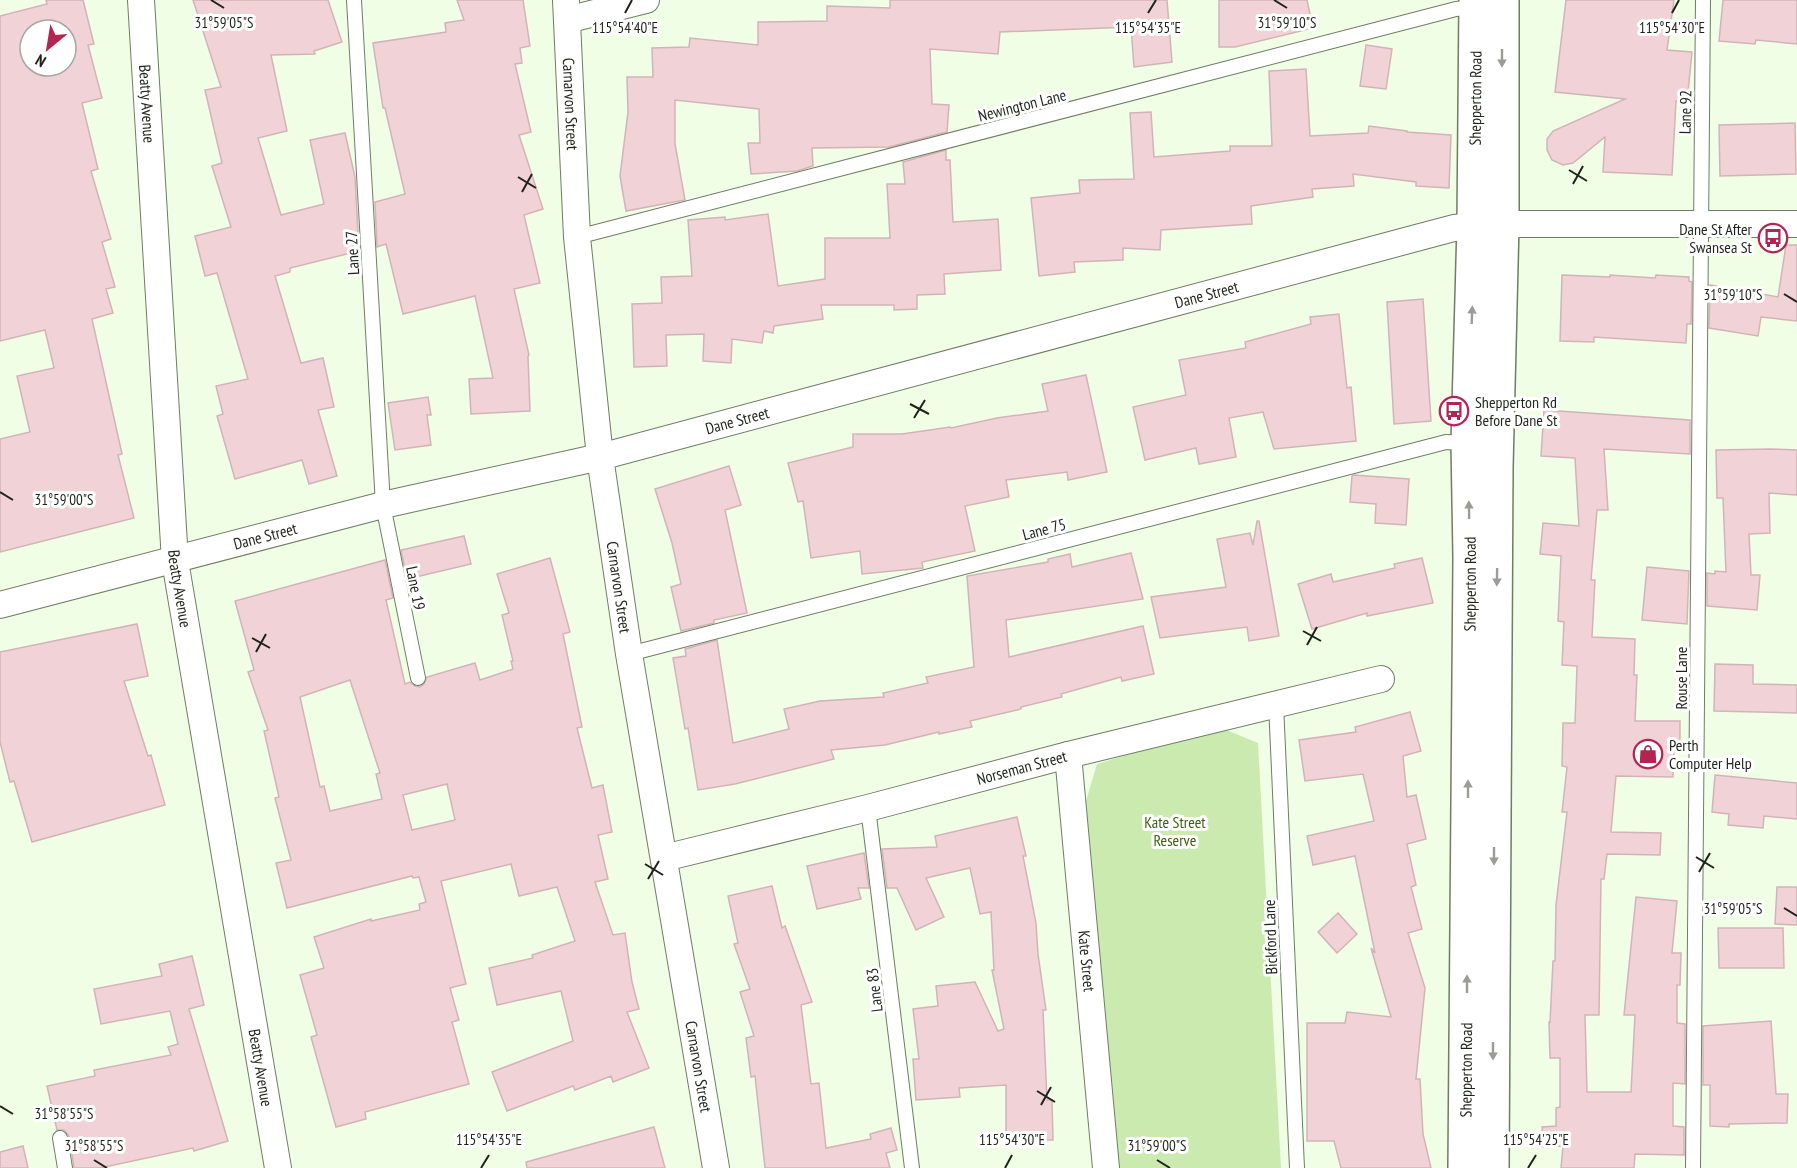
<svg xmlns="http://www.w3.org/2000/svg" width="1797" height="1168" viewBox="0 0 1797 1168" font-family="'PT Sans Narrow',sans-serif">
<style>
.green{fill:#cbeaaf}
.building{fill:#f1d2d6;stroke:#d2b4b8;stroke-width:1.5;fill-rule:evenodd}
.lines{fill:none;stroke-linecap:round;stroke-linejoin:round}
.lane-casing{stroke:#707c66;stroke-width:16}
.street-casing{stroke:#707c66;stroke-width:28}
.highway-casing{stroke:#707c66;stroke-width:36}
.lane{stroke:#fff;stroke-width:14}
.street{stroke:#fff;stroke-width:26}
.highway{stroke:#fff;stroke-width:33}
.oneway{fill:#9a9c98}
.ticks{fill:none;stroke:#1e231a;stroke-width:2}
.labels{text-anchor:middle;stroke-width:6;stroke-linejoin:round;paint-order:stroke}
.street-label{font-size:16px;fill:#1e231a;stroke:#fff}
.poi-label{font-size:16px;fill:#1e231a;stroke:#fff;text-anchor:start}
.park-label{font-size:16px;fill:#3b5d0e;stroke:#fff}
.ticks-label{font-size:15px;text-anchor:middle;fill:#1e231a;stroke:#fff;stroke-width:6;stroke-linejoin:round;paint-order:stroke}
</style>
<rect width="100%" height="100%" fill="#f0fee5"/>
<path class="green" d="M1219,727L1258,743L1281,1168H1117L1086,801L1097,764Z"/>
<g class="building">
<path d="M46,0H83L94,44L88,45L102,98L82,103L98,169L91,171L111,239L102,242L115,287L106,289L113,313L92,319L122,454L118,455L134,518L0,552V439L30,432L17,376L54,368L45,330L0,341V16L47,4ZM30,30H66V66H30Z"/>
<path d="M193,0H328L342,42L314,51L315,54L271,55L287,131L258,138L281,215L324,204L310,140L345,133L355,177L359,251L290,268V272L275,276L301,363L323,358L334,407L318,410L337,476L309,484L302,460L235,479L217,416L223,414L216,386L248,379L217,273L205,276L195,236L231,227L212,166L222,163L205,90L221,87Z"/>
<path d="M457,0H523L530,46L520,48L522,63L515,64L531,132L519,135L543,209L524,215L540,283L514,289L529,355L528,356L530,411L471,414L469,379L493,378L475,296L403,314L386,244L377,247L375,202L405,194L385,108H383L373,43L446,32L445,23L464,20Z"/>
<path d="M890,0H1167L1172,62L1134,67L1131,27L1000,32L998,54L930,49L932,104L949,105L947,132L889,147L812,148L813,166L797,171L751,174L748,143H760L759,109L675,100V144L685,200L626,211L620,176L628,112L627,77H653L652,48L689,47L690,38L758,45V22L827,21V6L890,8Z"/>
<path d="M1219,0H1307L1313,28L1235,47H1219Z"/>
<path d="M1566,0H1674L1667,50L1692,52L1687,102L1676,101L1672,175L1603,172L1605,137L1573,163L1563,165L1552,160L1547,150V139L1553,131L1625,99L1555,92Z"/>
<path d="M1723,0H1797V44L1756,40L1755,44L1719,41Z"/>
<path d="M1366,45L1392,49L1386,89L1360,86Z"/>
<path d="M1306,69L1310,136L1368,133L1369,126L1407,131V132L1451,135L1449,188L1416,186V182L1353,174L1354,186L1312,189L1313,197L1251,206L1252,224L1161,230L1160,250L1123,248V260L1074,262L1075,272L1039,276L1031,198L1080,193L1079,180L1134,179L1130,113L1151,112L1154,157L1230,151V146H1272L1269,71Z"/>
<path d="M1795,123L1796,174L1720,176L1719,125Z"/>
<path d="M946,150V160H950L953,222L998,219L1001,270L944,274L945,294L917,295V309L894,310V305H821L823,319L774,326L773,333L764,331L762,343L732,339L731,363L703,361L704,334L666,335L667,366L634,367L632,304L662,303L661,277L692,276L688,220L725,217V220L768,214L778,286L825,279V238H890L887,184H905L903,162Z"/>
<path d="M1786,245H1797V321L1761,317L1758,336L1709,328L1710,285L1778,297Z"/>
<path d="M1562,275L1610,277V275L1655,278L1656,275L1689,277V281L1692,282L1691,324H1687L1686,343L1594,337V342L1560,341Z"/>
<path d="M1423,299L1431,421L1394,424L1387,302Z"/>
<path d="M1339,314L1347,388L1351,387L1356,441L1274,449L1263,412L1229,418L1236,457L1199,464L1196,448L1145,460L1133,407L1186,395L1179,360L1246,348L1245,342L1311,324L1310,317Z"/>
<path d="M1086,375L1107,472L1068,480L1067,472L1006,480L1009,497L965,506L975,551L922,562L923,568L862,574L860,551L811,558L803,501L798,502L788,463L853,447V434H902L950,427L951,428L997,418L1048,411L1042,384Z"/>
<path d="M428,397L431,415H427L431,445L395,450L388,403Z"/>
<path d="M1544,410L1690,420V454L1604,449L1608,510H1597L1591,580H1595L1592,637L1635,639L1634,675H1637L1635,721H1680V747H1674L1673,777L1616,776L1611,832L1661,833L1660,855L1607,854L1604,879H1601L1599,1015H1585L1587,1092H1631L1635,1015H1624L1636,897L1677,901L1672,953H1681L1680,985H1677V1023L1685,1024V1084L1673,1083V1126L1684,1127V1155L1635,1154L1634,1168H1561L1563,1146L1543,1147L1542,1127L1556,1126V1108L1560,1107V1058H1550L1549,1022H1550L1553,961H1555L1556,905L1567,812H1562L1567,767L1562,766L1563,723H1575L1577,666L1562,665L1564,622L1558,621L1561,556L1540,554L1543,523L1579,526L1575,458L1541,456Z"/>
<path d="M1770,449L1797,450V495L1769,493L1770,533L1749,534L1751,575H1760L1757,610L1707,606V573L1715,574V571L1726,572L1723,498H1717L1716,450Z"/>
<path d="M729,466L741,505L725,510L747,613L714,620V623L681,631L671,587L681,584L672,543L655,489Z"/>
<path d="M1354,475L1409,479L1406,525L1375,523L1376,504L1350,502L1352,476Z"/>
<path d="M1257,521H1259L1279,636L1249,641L1247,627L1160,638L1151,597L1226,587L1217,539L1250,533L1253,545Z"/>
<path d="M464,536L471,564L407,579L401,550Z"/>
<path d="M1131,553L1143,599L1006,620L1009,657L1143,626L1154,674L1122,681L1121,677L1061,694L1062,697L1021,707V709L970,721L972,727L939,734V732L885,745L831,750L834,759L735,784L698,790L688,728L685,729L673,658L686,656L685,649L717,640L733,743L789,729L784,709L820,701L884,697L883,693L928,683L926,677L974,667L967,576L1048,562V559L1070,554L1072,567Z"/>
<path d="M550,558L570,632L563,634L582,727L577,728L592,788L603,785L612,832L598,835L608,879L595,882L613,935L625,933L632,982L639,1009L627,1012L649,1068L613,1082L611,1076L575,1090L573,1086L507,1111L492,1072L573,1041L561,991L497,1005L489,968L533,958L532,955L575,941L557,887L519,896L511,864L441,881L466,984L450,988L459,1020L452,1022L469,1084L365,1112L366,1119L336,1127L311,1037L317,1035L300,975L324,968L314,937L371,919V921L420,910L419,904L426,902L419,877L413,878L412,876L287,908L276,863L291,860L275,798L279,797L264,731L268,730L248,672L254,670L235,601L385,560L393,598L386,600L405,684L410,682L415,686L420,687L424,684L427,677L475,663L480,680L513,669L511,661H513L502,615L509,613L497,574ZM350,680L380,773L376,774L382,799L330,811L324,786L320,787L300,697ZM447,784L455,820L412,830L403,795Z"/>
<path d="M1422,558L1433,603L1367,616V613L1312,629L1298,584L1331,574L1333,582L1395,568L1394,564Z"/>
<path d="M1647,567L1689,571L1687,624L1642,620Z"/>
<path d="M137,624L148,676L124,681L148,756L151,755L165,805L32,842L14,781L10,782L0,742V652Z"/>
<path d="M1715,664L1753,665V684L1797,685V713L1714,711Z"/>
<path d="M1410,712L1421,751L1403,756L1407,797L1416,795L1426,839L1407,844L1416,885L1411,887L1422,929L1408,933L1425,988L1416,1079H1420L1423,1134L1431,1168H1341L1334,1141H1307V1023H1345L1347,1012L1391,1017L1371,948L1375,953L1355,856L1313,865L1307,836L1374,821L1363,774L1305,781L1299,740L1356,732L1355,727Z"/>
<path d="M1715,775L1797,783V819L1764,816L1763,828L1728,825L1729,814L1712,812Z"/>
<path d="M1017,817L1026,856H1023L1036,923L1038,954L1046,1010H1043L1047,1100H1052L1053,1140H1006V1085L959,1088L960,1097L916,1100L913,1059H919L913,1009L938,1006L936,986L975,982L998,1031L1004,1029L992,970H994L991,912L980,914L970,868L926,878L944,917L916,930L897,888H887L882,849L937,847L935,836Z"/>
<path d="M864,853L869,888H858L861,899L817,909L807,866Z"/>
<path d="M772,886L782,928L785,926L812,1002L801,1005L811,1084L819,1083L826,1148L871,1139L870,1134L891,1128L897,1150L886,1153L890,1168H765L755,1076L751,1077L746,1038L754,1036L740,992L750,989L734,944L738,943L728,896Z"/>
<path d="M1777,887H1797V925L1775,924Z"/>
<path d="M1338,913L1357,934L1337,953L1318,932Z"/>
<path d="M1718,928H1783L1784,968H1719Z"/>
<path d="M192,956L204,1005L189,1009L228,1141L194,1151L193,1148L100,1168H74L69,1136L64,1130H57L47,1086L95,1076L94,1070L171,1055L168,1047L178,1044L170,1011L101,1024L94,989L162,976L159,964Z"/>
<path d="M1771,1021L1776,1094H1788L1787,1123L1729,1124V1127L1710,1126V1085H1703V1026Z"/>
<path d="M654,1127L665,1168H527L526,1162Z"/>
<path d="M23,1146L28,1168H0V1152Z"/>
</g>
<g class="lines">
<g class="lane-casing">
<g id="lane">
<path d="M354,0L383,505L418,678"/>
<path d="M577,237L1456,9L1476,7"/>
<path d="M629,654L1446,442L1468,443"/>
<path d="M1276,704L1297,1168"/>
<path d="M868,808L912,1168"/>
<path d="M60,1138L65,1168"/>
<path d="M1693,1168L1703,0"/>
</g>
</g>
<g class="street-casing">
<g id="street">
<path id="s1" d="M141,0L175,561L278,1168"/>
<path id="s2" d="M566,0L577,237L600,457L629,654L716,1168"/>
<path d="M567,20L646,0"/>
<path d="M1502,224H1797"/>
<path id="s3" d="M0,605L383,505L600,457L1420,237L1454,228L1474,226"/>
<path id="s4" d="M1068,755L1106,1168"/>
<path id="s5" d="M664,858L868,808L1068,755L1381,679"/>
</g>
</g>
<g class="highway-casing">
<g id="highway">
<path id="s6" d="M1465,1168L1470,557L1468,443L1474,226L1476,0"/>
<path d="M1492,1168L1496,467L1502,224V0"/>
</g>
</g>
<use href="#lane" class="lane"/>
<use href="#street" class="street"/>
<use href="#highway" class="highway"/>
</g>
<defs><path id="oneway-solid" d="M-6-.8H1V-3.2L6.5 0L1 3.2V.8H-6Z" transform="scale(1.5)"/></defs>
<g class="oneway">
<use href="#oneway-solid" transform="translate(1502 58) rotate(90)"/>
<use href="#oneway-solid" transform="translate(1472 315) rotate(-88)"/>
<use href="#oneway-solid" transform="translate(1469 510) rotate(-91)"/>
<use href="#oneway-solid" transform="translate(1497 577) rotate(91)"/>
<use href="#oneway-solid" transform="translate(1468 789) rotate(-90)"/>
<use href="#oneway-solid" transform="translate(1494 856) rotate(90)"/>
<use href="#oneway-solid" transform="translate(1467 984) rotate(-90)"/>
<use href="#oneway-solid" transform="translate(1493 1051) rotate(90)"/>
</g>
<path class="ticks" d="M211,0L224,8M1274,0L1287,8M625,13L632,0M1148,13L1156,0M1672,13L1679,0M1569,170L1587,181M518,177L536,188M1573,184L1583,166M522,192L532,174M1784,294L1797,302M910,404L929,414M914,418L925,400M0,492L13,500M1303,631L1321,641M252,638L270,648M1307,645L1317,627M256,652L266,634M1696,857L1714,868M645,864L663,875M1699,872L1710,853M648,879L659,861M1784,908L1797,916M1037,1091L1055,1102M1041,1105L1051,1087M0,1106L13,1114M94,1160L107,1168M1157,1160L1170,1168M481,1168L489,1155M1005,1168L1012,1155M1528,1168L1536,1155"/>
<defs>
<g id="bus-ring" transform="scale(1.5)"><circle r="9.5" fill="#fff" stroke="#b42452" stroke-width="1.5"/><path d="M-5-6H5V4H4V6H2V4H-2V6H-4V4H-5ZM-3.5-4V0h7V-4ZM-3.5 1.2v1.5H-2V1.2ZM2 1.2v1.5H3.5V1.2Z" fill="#b42452"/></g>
<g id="shop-ring" transform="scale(1.5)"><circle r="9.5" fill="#fff" stroke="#b42452" stroke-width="1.5"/><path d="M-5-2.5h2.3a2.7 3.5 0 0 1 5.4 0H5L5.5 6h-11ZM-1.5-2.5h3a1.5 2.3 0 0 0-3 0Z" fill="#b42452"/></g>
</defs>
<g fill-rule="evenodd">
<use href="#bus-ring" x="1773" y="238"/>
<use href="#bus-ring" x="1454" y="411"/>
<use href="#shop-ring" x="1648" y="754"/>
</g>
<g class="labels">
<g class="street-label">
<text dy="6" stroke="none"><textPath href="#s6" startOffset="1070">Shepperton Road</textPath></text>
<text dy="6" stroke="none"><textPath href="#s1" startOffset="104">Beatty Avenue</textPath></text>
<text dy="6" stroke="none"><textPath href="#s2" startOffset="104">Carnarvon Street</textPath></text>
<text transform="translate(1022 105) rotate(-14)" y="6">Newington Lane</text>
<text transform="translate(1685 112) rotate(-89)" y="6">Lane 92</text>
<text transform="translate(352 253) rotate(-93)" y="6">Lane 27</text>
<text dy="6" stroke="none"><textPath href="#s3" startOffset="1246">Dane Street</textPath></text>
<text dy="6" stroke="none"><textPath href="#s3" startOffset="760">Dane Street</textPath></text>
<text transform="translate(1044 529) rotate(-15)" y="6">Lane 75</text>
<text dy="6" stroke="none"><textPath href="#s3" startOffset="274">Dane Street</textPath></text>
<text dy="6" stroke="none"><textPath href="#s6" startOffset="584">Shepperton Road</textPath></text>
<text dy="6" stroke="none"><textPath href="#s1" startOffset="590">Beatty Avenue</textPath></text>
<text dy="6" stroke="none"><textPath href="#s2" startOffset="590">Carnarvon Street</textPath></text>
<text transform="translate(416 588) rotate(79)" y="6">Lane 19</text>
<text transform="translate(1681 678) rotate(-90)" y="6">Rouse Lane</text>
<text dy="6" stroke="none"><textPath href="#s5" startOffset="369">Norseman Street</textPath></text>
<text transform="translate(1270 937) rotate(-92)" y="6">Bickford Lane</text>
<text dy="6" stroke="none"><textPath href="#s4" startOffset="207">Kate Street</textPath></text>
<text transform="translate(874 990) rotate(-97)" y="6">Lane 83</text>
<text dy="6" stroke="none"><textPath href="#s2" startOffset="1076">Carnarvon Street</textPath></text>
<text dy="6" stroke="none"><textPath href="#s1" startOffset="1076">Beatty Avenue</textPath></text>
<text dy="6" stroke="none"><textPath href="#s6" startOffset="98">Shepperton Road</textPath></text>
</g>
<g class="poi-label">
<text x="1752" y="235" text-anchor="end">Dane St After<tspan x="1752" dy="18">Swansea St</tspan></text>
<text x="1475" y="408">Shepperton Rd<tspan x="1475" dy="18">Before Dane St</tspan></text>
<text x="1669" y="751">Perth<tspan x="1669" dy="18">Computer Help</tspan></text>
</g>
<g class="park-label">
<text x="1175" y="828">Kate Street<tspan x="1175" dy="18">Reserve</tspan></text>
</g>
</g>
<g class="ticks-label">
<text x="224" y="28">31°59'05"S</text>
<text x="1287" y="28">31°59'10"S</text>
<text x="625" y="33">115°54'40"E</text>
<text x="1148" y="33">115°54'35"E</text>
<text x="1672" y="33">115°54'30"E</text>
<text x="1733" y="300">31°59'10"S</text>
<text x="64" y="505">31°59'00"S</text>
<text x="1733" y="914">31°59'05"S</text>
<text x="64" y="1119">31°58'55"S</text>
<text x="489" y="1145">115°54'35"E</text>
<text x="1012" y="1145">115°54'30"E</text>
<text x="1536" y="1145">115°54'25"E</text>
<text x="94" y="1151">31°58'55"S</text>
<text x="1157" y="1151">31°59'00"S</text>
</g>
<g transform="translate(48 48) rotate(210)"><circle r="28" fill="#ffffff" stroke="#a5a7a3" stroke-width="1.5"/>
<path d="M0-4.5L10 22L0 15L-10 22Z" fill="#b42452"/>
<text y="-9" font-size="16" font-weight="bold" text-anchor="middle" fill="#1e231a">N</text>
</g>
</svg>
